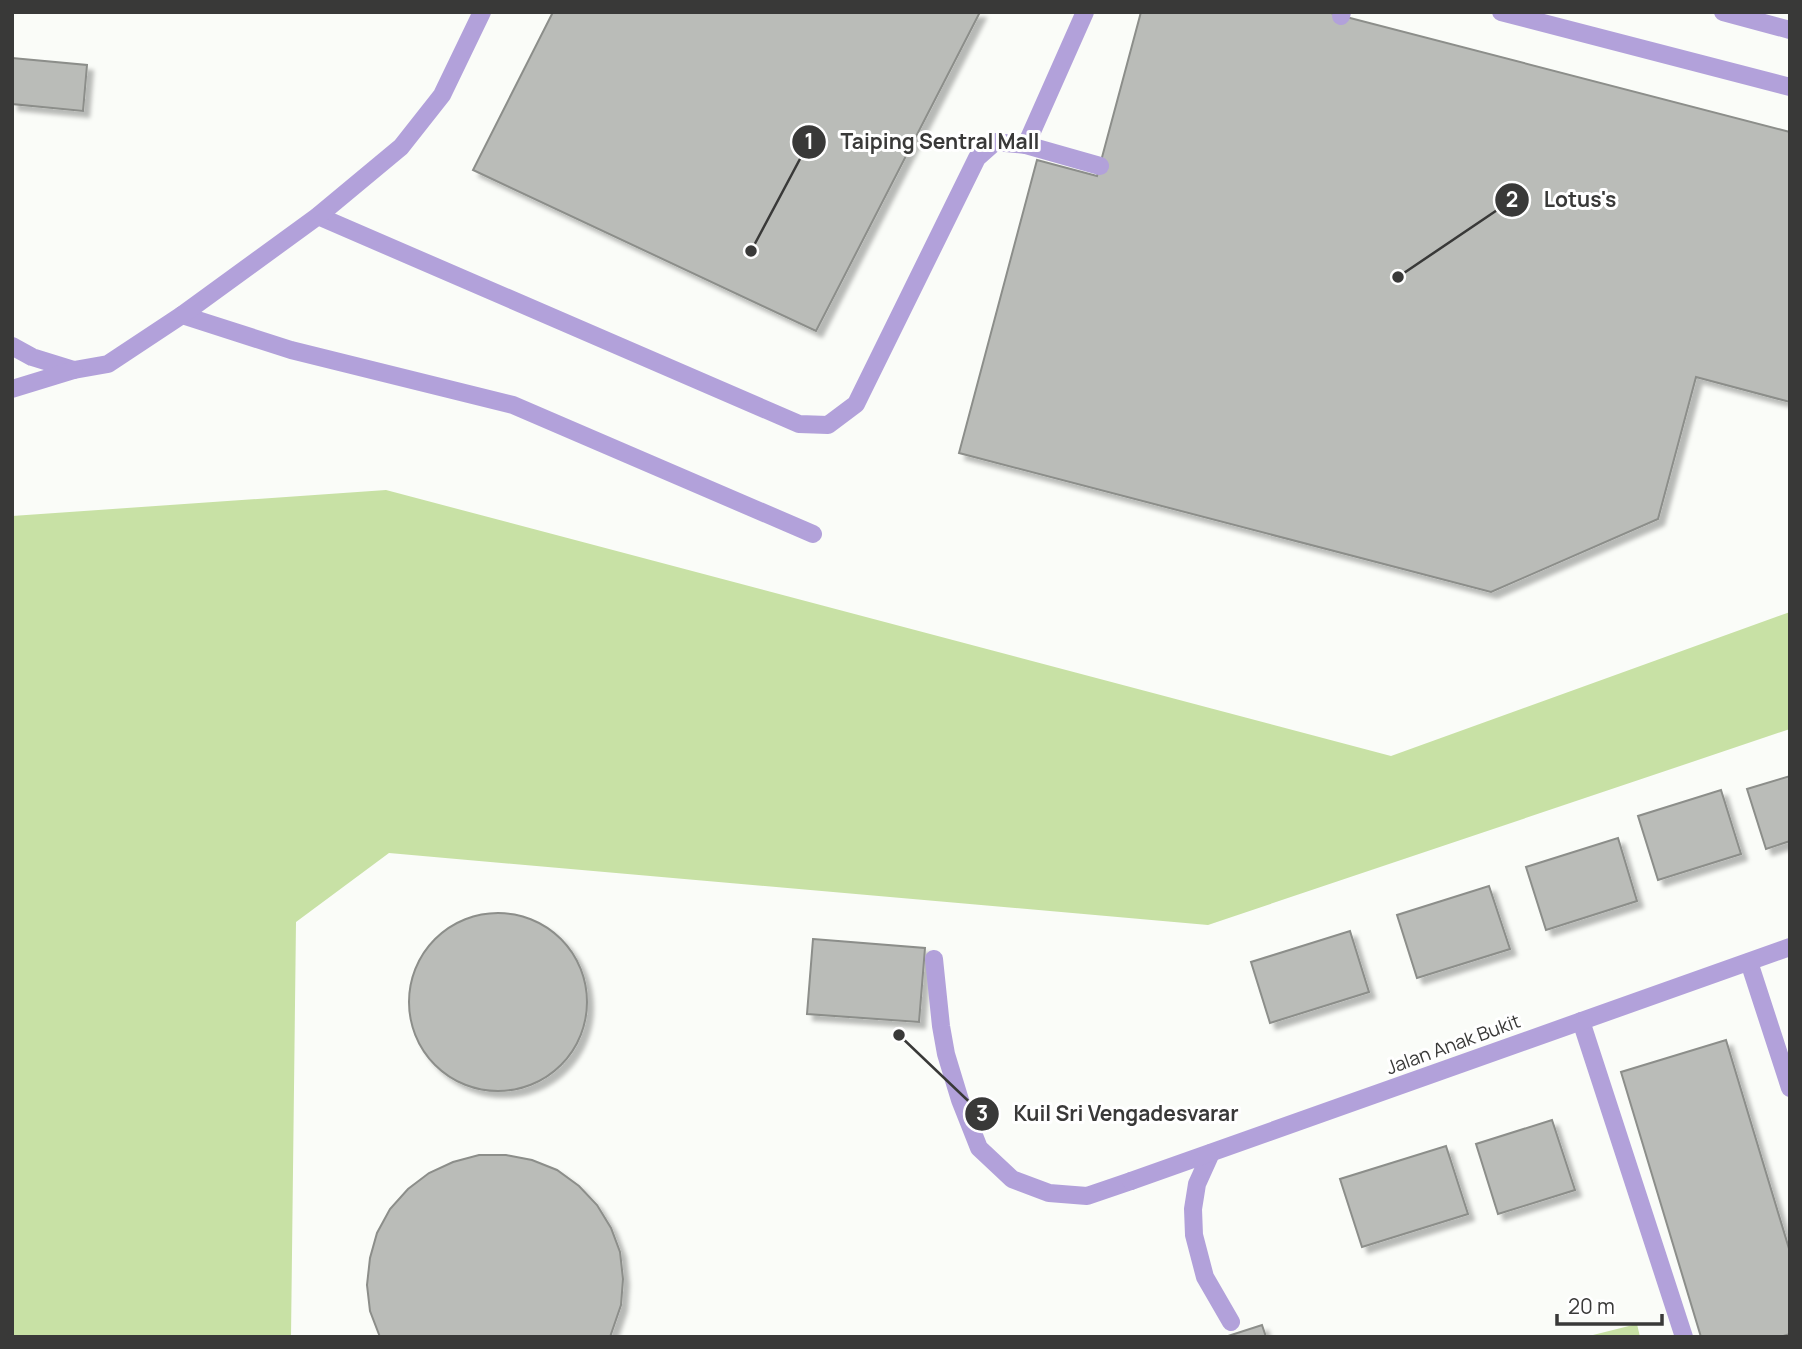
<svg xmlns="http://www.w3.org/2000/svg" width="1802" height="1349" viewBox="0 0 1802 1349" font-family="Manrope,sans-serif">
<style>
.green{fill:#c8e1a5}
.building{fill:#babcb8;stroke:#8c8e8a;stroke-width:2;filter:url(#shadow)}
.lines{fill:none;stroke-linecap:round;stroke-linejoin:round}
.service{stroke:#b2a1da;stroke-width:18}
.minor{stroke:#b2a1da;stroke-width:18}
.labels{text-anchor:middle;stroke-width:6;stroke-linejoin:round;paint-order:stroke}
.street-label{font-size:19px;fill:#393938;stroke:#fff}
.leader{fill:none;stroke:#393938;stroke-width:2.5}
.callout-dot{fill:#393938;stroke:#fff;stroke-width:2.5}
.mark-label{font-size:21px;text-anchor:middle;font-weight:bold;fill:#fff}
.callout-label{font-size:21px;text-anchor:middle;font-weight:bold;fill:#393938;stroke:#fff;stroke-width:6;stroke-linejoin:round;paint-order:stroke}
</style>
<defs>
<filter id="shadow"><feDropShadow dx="6" dy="6" stdDeviation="2" flood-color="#0004"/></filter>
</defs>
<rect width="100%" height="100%" fill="#fafcf8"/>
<g class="green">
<path d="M386,490L1391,756L1790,612V729L1208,925L389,853L296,922L291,1337H12V516Z"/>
<path d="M1637,1324L1640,1337H1585Z"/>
</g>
<g class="building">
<path d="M553,12H980L816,331L473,170Z"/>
<path d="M1141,12H1327L1790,132V402L1696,377L1658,519L1491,592L959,453L1037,160L1097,176Z"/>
<path d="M12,58L87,65L83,111L12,104Z"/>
<path d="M1790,776V841L1766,849L1747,789Z"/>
<path d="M1721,790L1741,854L1658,880L1638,816Z"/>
<path d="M1618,838L1637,901L1546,930L1526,867Z"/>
<path d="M1489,886L1510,949L1417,978L1397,915Z"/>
<circle cx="498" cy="1002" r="89"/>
<path d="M1350,931L1369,992L1270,1023L1251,962Z"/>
<path d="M813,939L925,948L919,1022L807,1014Z"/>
<path d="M1726,1040L1790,1252V1334L1780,1337H1701L1621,1072Z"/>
<path d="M1552,1120L1575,1190L1498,1214L1476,1144Z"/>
<path d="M1446,1146L1468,1214L1362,1247L1340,1179Z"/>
<path d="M479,1155H506L532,1160L557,1170L579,1186L597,1205L611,1228L620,1252L623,1279L621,1305L610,1337H380L370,1311L367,1285L370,1258L377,1233L390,1209L408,1189L429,1173L453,1162Z"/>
<path d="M1262,1325L1266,1337H1225Z"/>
</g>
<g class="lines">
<g class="service">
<path d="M1501,12L1790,87"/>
<path d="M1723,12L1790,30"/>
<path d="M1341,16L1342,12"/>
<path d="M1026,145L1100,166"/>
<path d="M318,216L799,424L828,425L856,404L977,158L995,142L1026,145L1085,12"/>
<path d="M182,315L291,350L513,405L813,534"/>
<path d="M12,346L32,357L74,370L108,364L182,315L318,216L401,147L442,95L482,12"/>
<path d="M12,389L74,370"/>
<path d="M934,959L941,1026L946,1054L960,1100L979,1148L1012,1179L1049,1193L1087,1196L1131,1181"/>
<path d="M1581,1021L1684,1337"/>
<path d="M1211,1153L1197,1184L1193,1209L1194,1235L1205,1277L1231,1322"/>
</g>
<g class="minor">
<path d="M1749,962L1790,1088"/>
<path d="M1131,1181L1790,947"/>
</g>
</g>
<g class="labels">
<g class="street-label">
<text transform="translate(1453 1044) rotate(-20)" y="7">Jalan Anak Bukit</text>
</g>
</g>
<path class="leader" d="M751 251L809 142M1398 277L1512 200M899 1035L982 1114"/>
<g class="callout-dot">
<circle cx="751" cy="251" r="7"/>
<circle cx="1398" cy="277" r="7"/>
<circle cx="899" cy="1035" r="7"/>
<circle cx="809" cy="142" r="18"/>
<circle cx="1512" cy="200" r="18"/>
<circle cx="982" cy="1114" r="18"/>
</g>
<g class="mark-label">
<text x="809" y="149">1</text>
<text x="1512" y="207">2</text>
<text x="982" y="1121">3</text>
</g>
<g class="callout-label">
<text x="940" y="149">Taiping Sentral Mall</text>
<text x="1580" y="207">Lotus's</text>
<text x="1126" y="1121">Kuil Sri Vengadesvarar</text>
</g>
<rect width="1802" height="1349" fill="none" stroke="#393938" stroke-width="28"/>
<path d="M1557 1314v10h105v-10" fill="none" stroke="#393938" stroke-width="3.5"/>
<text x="1568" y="1314" font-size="21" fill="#393938" stroke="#ffffff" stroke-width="5" paint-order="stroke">20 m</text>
</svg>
